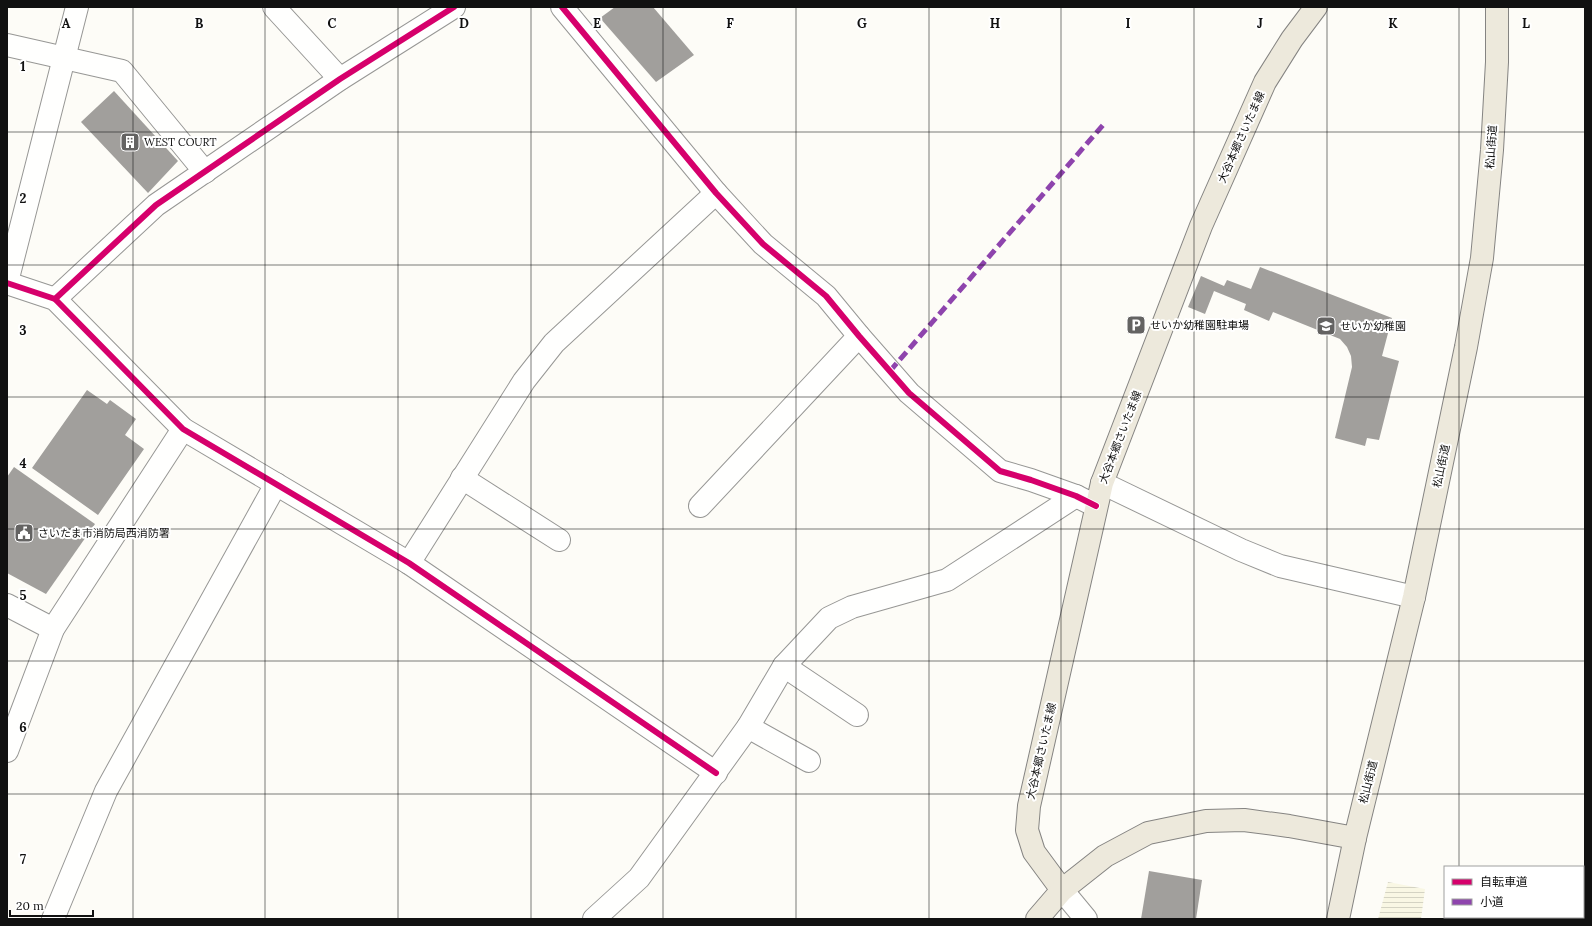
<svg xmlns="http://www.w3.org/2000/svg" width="1592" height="926" viewBox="0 0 1592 926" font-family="Lora,'Noto Sans JP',serif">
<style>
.farmland{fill:url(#farmland-rules)}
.building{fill:#a19f9c}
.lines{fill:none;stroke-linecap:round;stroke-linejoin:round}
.minor-casing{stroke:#979795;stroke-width:24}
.major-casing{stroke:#858482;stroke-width:24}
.minor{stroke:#fffffe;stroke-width:22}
.major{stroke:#ede9dc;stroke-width:22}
.quiet{stroke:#8e44ad;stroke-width:5;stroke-dasharray:10 5;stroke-linecap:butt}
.cycleway-casing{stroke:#fff;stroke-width:8}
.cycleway{stroke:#d6006c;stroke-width:6}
.grid{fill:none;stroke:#111;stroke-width:1;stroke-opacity:0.55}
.labels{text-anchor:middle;stroke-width:4;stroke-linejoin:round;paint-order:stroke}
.street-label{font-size:11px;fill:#111;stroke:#fff}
.poi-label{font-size:11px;fill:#111;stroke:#fff;text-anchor:start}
.grid-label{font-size:13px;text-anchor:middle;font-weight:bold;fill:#111;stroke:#fff;stroke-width:4;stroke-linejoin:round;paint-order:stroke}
</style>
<defs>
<pattern id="farmland-rules" width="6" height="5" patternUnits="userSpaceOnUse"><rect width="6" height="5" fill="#f9f7e4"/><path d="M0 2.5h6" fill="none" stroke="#d4d3c3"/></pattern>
</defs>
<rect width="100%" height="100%" fill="#fdfcf7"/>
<path class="farmland" d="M1388,882L1425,889L1421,919H1378Z"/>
<g class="building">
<path d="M615,7H653L694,55L656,82L600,18Z"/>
<path d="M114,91L178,161L148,193L81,122Z"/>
<path d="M1260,267L1392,318L1382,356L1399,361L1379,440L1367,438L1365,446L1335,438L1352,367L1351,356L1347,347L1340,339L1273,312L1269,321L1244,310L1246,304L1214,291L1205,314L1188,307L1201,276L1224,286L1227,280L1251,289Z"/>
<path d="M87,390L107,404L110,400L136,419L125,435L144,449L98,515L32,468Z"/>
<path d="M14,467L95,524L46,594L7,573V477Z"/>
<path d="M1149,871L1202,880L1196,919H1141Z"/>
</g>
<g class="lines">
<g class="minor-casing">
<g id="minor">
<path d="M274,7L340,79"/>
<path d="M562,7L716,193L763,244L826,296L859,336L909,393L1000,471L1031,480L1076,496L1096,506"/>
<path d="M7,45L122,71L205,172"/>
<path d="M7,282L77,7"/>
<path d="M7,283L55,299L183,429L409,563L716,773"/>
<path d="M55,299L156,205L340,79L454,7"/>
<path d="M462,478L559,540"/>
<path d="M1102,483L1241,550L1280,566L1414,597"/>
<path d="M700,506L859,336"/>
<path d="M409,563L524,381L554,343L716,193"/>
<path d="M7,605L53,629"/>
<path d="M784,666L857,715"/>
<path d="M748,727L809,761"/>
<path d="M7,751L53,629L183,429"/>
<path d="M1062,890L1086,919"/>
<path d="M53,919L106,791L276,484"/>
<path d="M594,919L639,878L748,727L784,666L829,618L852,607L947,580L1076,496"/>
</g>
</g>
<g class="major-casing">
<g id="major">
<path d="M1062,890L1034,852L1027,830L1029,806L1102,483L1201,226L1265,82L1292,39L1316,7"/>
<path d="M1037,919L1062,890L1105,856L1148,833L1206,821L1244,820L1289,826L1355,838"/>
<path d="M1338,919L1355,838L1414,597L1466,347L1482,258L1492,150L1497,62V7"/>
</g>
</g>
<use href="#minor" class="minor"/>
<use href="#major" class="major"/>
<path class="quiet" d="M890,371L1103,125"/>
<g class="cycleway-casing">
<g id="cycleway">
<path d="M562,7L716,193L763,244L826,296L859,336L909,393L1000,471L1031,480L1076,496L1096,506"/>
<path d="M7,283L55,299L183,429L409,563L716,773"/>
<path d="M55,299L156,205L340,79L454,7"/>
</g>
</g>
<use href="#cycleway" class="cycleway"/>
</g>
<path class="grid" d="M133,7V919M265,7V919M398,7V919M531,7V919M663,7V919M796,7V919M929,7V919M1061,7V919M1194,7V919M1327,7V919M1459,7V867M7,132H1585M7,265H1585M7,397H1585M7,529H1585M7,661H1585M7,794H1585M1459,917V919"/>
<defs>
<g id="building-square" transform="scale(1)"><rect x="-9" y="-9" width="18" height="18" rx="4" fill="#646362" stroke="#fff"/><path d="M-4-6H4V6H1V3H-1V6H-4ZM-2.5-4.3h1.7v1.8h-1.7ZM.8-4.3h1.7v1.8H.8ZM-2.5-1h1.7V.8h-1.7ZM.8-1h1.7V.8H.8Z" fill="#fff"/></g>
<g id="parking-square" transform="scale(1)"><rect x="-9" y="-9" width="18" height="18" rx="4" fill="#646362" stroke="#fff"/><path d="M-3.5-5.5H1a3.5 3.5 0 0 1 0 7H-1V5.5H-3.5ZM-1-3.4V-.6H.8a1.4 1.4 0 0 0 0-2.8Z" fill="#fff"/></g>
<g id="school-square" transform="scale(1)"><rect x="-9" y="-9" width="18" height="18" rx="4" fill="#646362" stroke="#fff"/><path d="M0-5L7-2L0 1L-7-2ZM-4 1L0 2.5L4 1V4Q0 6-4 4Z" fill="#fff"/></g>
<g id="civic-square" transform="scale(1)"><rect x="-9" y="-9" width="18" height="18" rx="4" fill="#646362" stroke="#fff"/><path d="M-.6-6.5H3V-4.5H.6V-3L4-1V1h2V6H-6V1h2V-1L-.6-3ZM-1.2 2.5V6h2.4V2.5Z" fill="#fff"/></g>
</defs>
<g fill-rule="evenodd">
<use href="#building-square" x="130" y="142"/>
<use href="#parking-square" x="1136" y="325"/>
<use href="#school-square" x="1326" y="326"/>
<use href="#civic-square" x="24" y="533"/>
</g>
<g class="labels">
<g class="street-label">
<text transform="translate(1241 137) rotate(-66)" y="4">大谷本郷さいたま線</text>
<text transform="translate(1491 147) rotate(-86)" y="4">松山街道</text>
<text transform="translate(1120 437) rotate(-69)" y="4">大谷本郷さいたま線</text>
<text transform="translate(1441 466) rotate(-78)" y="4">松山街道</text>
<text transform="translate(1041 751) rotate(-77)" y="4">大谷本郷さいたま線</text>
<text transform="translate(1368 782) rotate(-76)" y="4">松山街道</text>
</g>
<g class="poi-label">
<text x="144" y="146">WEST COURT</text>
<text x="1150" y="329">せいか幼稚園駐車場</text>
<text x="1340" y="330">せいか幼稚園</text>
<text x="38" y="537">さいたま市消防局西消防署</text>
</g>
</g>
<g class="grid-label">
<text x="66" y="28">A</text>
<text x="199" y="28">B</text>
<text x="332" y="28">C</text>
<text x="464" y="28">D</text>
<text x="597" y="28">E</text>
<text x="730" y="28">F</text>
<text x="862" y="28">G</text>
<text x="995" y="28">H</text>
<text x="1128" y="28">I</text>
<text x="1260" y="28">J</text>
<text x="1393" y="28">K</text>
<text x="1526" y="28">L</text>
<text x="23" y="71">1</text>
<text x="23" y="203">2</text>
<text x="23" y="335">3</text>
<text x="23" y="468">4</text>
<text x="23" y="600">5</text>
<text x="23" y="732">6</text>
<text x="23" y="864">7</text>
</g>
<rect width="1592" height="926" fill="none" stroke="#111111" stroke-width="16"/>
<rect x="1444" y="866" width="140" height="52" fill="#ffffff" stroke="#a0a0a0"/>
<rect x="1452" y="879" width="20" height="6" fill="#d6006c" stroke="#a0a0a0"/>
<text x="1480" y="886" font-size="12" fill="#111111">自転車道</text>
<rect x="1452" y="899" width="20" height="6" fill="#8e44ad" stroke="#a0a0a0"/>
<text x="1480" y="906" font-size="12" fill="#111111">小道</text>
<path d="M10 910v6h83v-6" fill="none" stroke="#111111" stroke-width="2"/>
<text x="16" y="910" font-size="12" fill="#111111" stroke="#ffffff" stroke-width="3" paint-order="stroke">20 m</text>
</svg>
